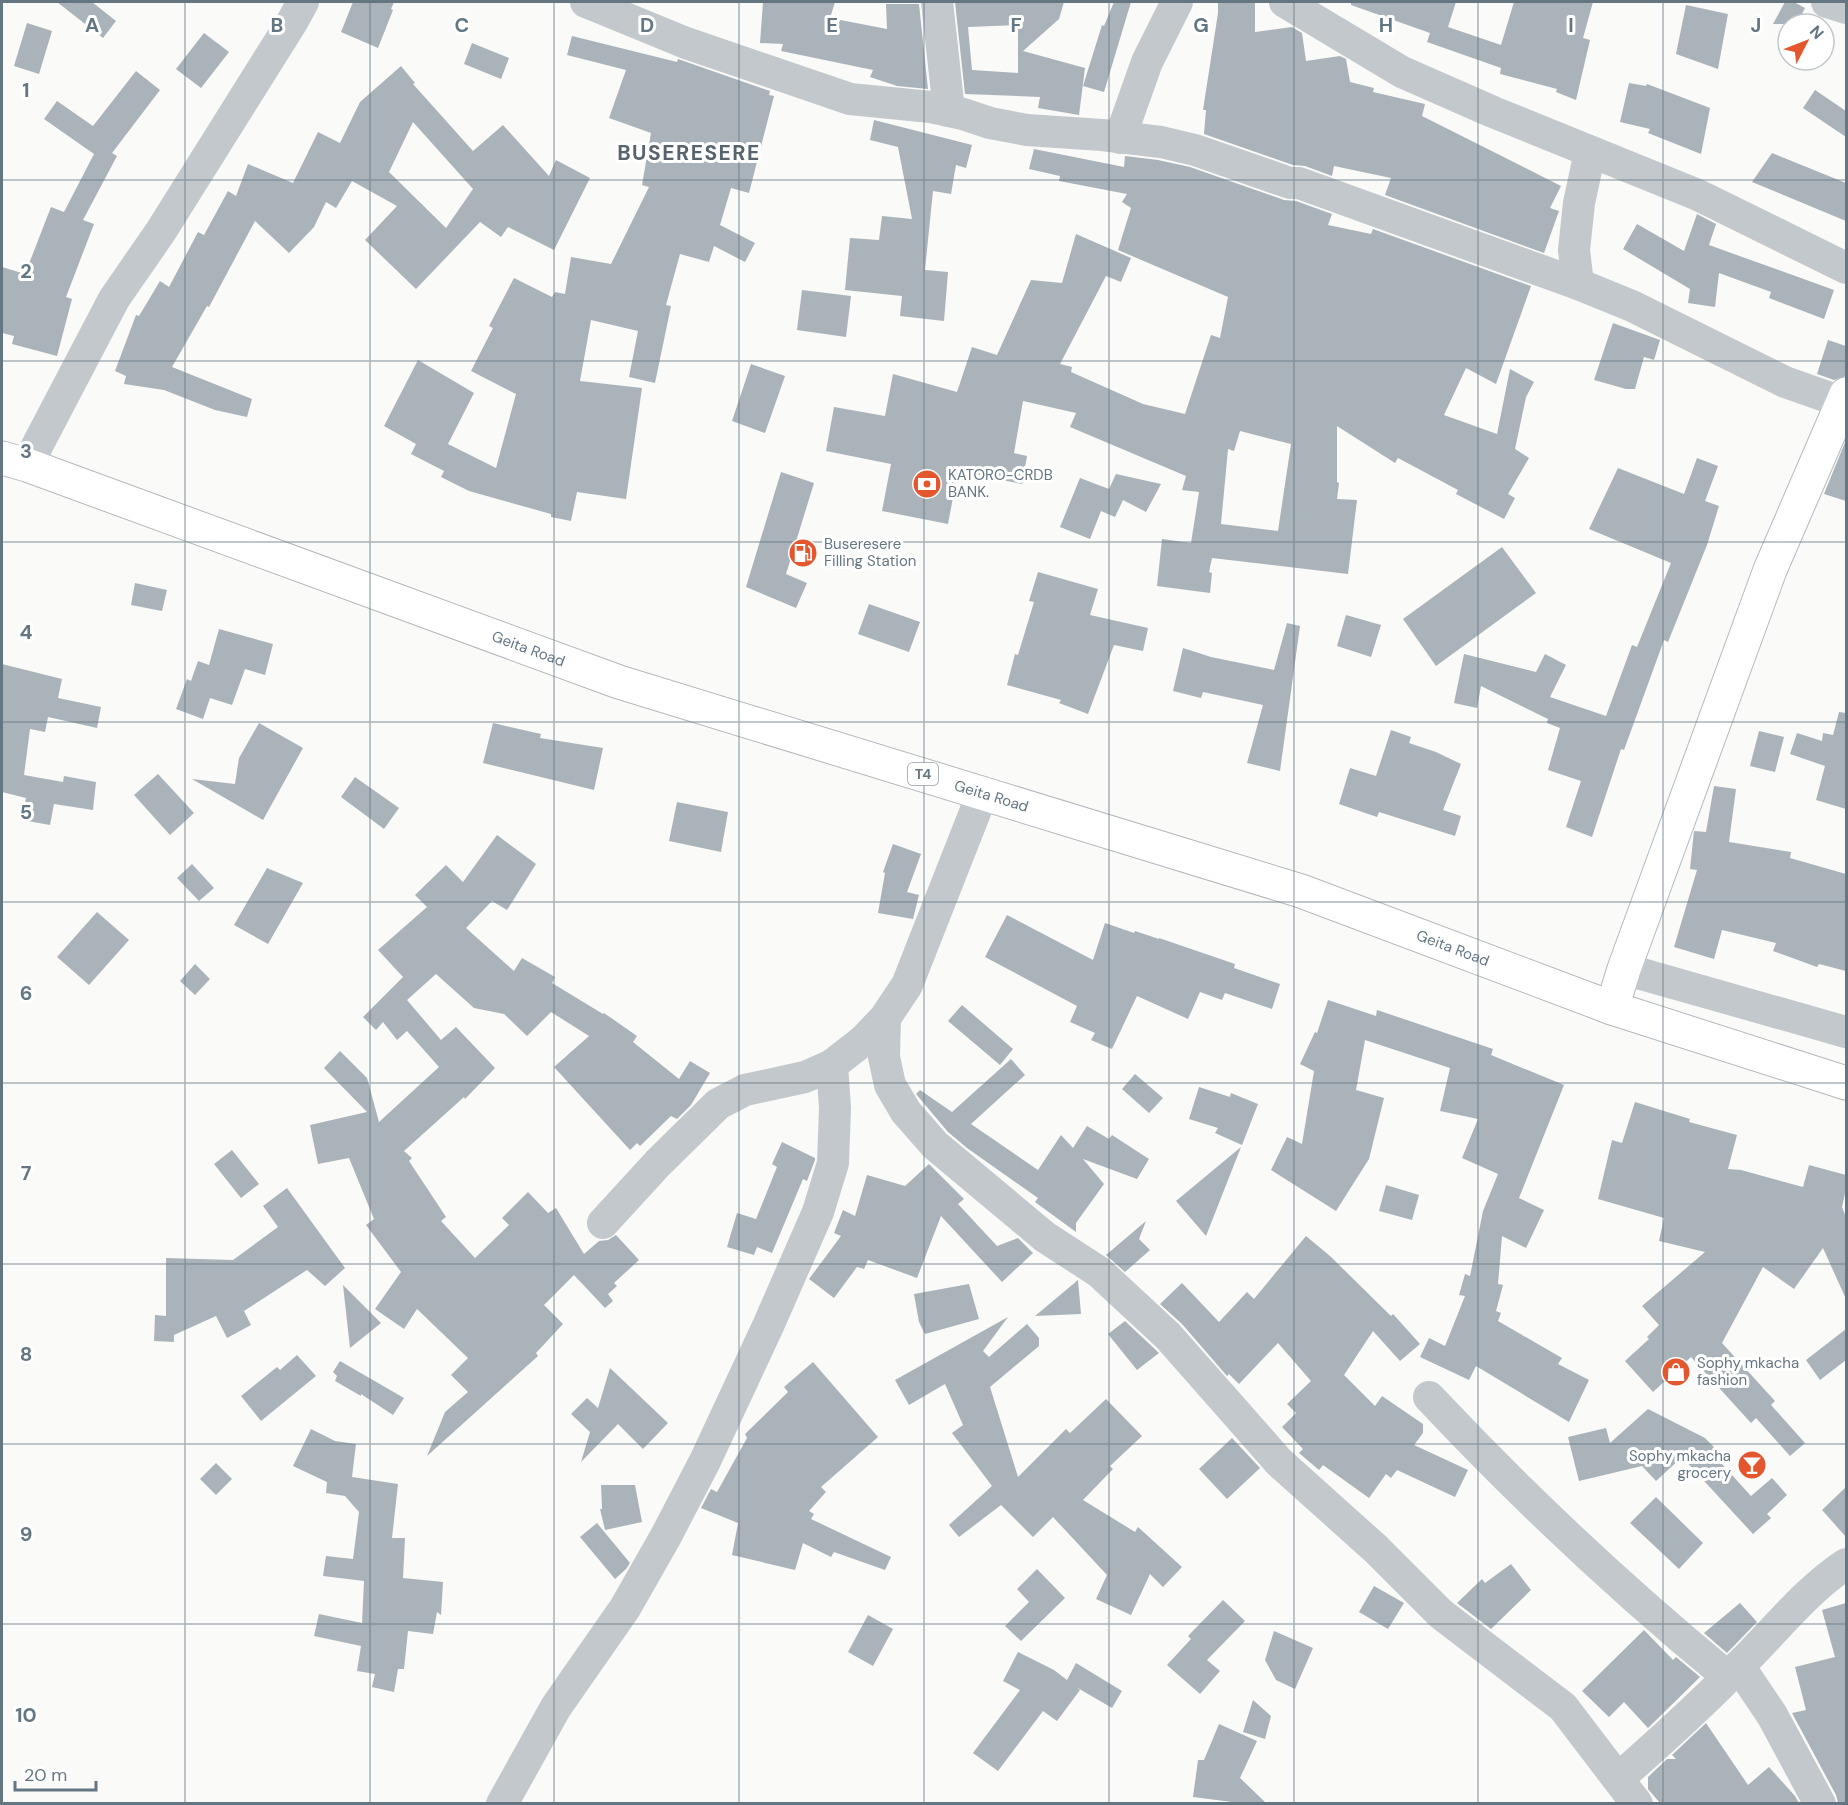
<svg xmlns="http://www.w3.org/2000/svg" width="1848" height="1805" viewBox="0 0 1848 1805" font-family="'DM Sans',sans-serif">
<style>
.building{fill:#aab3b9;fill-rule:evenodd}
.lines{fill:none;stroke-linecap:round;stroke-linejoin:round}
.secondary-casing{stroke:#b3babf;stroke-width:35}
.highway-casing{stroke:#b4b9bd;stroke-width:35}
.street{stroke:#c3c8cc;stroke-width:32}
.secondary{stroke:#fff;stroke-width:33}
.highway{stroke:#fff;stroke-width:33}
.grid{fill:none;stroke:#657683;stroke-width:1.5;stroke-opacity:0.55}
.labels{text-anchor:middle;stroke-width:6;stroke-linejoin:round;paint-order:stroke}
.shield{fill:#fff;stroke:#939fa8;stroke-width:1.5}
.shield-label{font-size:14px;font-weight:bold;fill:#657683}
.poi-label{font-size:15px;fill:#657683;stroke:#fff;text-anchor:start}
.street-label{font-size:15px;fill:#657683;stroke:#fff}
.district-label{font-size:21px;font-weight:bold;letter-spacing:1.5px;fill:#57646e;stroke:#fff}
.grid-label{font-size:20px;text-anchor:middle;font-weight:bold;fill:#657683;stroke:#fff;stroke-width:6;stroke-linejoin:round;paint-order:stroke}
</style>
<rect width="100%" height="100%" fill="#fafaf8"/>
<g class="building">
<path d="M57,2H92L116,21L103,38Z"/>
<path d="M353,2H394L391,9L393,10L378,48L341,32Z"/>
<path d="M763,2L800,3V2H835L830,18L887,29L886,4H919L928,89L897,86L870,77L873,70L781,51L783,44L760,43Z"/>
<path d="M955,2H1064L1059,19L1023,51L1085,68L1079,115L1038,108L1040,97L965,94ZM1018,25V73L972,70L968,27Z"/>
<path d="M1114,2H1131L1104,92L1083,86L1102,25L1104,26Z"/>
<path d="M1218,2H1255V32L1292,27L1302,33L1306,61L1340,56L1346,59L1350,82L1374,88L1373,92L1425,104L1422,116L1561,186L1550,208L1559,211L1544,253L1385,195L1391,178L1334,166L1332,176L1305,166L1293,165L1204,134L1206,110H1203L1218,13Z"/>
<path d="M1351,2H1456L1448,27L1501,45L1514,2H1593L1583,38L1590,40L1576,100L1556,92L1557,89L1500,74L1501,68L1427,42L1430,33L1351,5Z"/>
<path d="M1785,2H1794L1805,8L1797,24H1773Z"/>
<path d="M1686,5L1728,14L1718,69L1676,54Z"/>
<path d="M27,23L52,31L39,74L14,66Z"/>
<path d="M204,33L229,52L201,88L176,69Z"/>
<path d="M572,36L677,62L678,59L770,91L769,95L774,96L749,193L731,188L720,225L755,243L745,262L714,246L709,262L680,254L666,305L671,306L655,383L629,377L638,331L591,320L580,381L642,388L626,499L577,492L571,521L551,517V514L469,491L441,477L444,471L411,454L416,444L384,426L418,360L474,393L448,444L496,468L516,394L471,371L493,328L489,326L514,278L552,297L555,292L565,294L571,257L611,264L649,187L642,185L651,133L609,118L626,70L567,55Z"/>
<path d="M472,43L509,58L501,79L464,64Z"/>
<path d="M401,66L415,83L413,84L473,151L503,125L549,176L556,160L590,178L554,250L508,227L501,237L480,222L416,289L365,240L397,206L352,181L336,208L326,202L314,227L289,253L255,221L209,307L207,306L172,367L252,399L247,417L215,410L164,390L124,384L126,376L115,371L136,315L139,316L160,281L169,287L198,232L204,235L228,191L236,196L248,164L293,183L318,132L340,143L360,102ZM413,122L473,189L446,228L389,172Z"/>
<path d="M136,71L160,90L112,153L117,156L83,220L94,224L66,297L72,299L57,356L12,344L14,336L2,333V267L25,274L51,207L64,212L94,154L44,119L57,101L93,126Z"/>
<path d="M1629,83L1646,86L1647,84L1710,108L1701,154L1648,133L1650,129L1620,122Z"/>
<path d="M1815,90L1846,111V137L1803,108Z"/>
<path d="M874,120L972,145L966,168L956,165L951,194L933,191L925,270L948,272L944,321L900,316L902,296L845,290L850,238L879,240L882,216L912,219L898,147L870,140Z"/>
<path d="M1034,149L1124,167L1125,156L1158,160L1190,167L1284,200L1296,201L1332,214L1328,225L1371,234L1373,229L1531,286L1496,384L1466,368L1444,415L1497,434L1510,369L1534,382L1526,397L1515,449L1529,458L1508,494L1515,498L1504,519L1456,494L1458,490L1398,458L1395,463L1337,426V482L1339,483L1337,499L1357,500L1348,574L1212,558L1209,572L1212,573L1210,593L1157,586L1162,539L1191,543L1199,492L1182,490L1186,476L1070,427L1076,413L1023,401L1014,453L1027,456L1022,484L958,471L948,524L882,511L891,464L826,451L834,407L885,416L893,374L957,392L972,347L997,355L1031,280L1062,283L1076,234L1131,258L1121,282L1106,276L1060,364L1072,367L1071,372L1143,404L1185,414L1211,335L1220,338L1228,297L1118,250L1131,208L1122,202L1127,194L1059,181L1060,176L1029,169ZM1240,431L1291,444L1278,531L1221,524L1228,449L1234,451Z"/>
<path d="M1772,153L1846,183V221L1752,182Z"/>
<path d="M1697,214L1716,224L1709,245L1834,290L1824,319L1769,298L1771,292L1719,273L1715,307L1688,303L1690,289L1623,249L1637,224L1684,251Z"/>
<path d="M802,290L851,296L846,337L797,330Z"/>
<path d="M1613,323L1660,340L1654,360L1644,357L1635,389H1626L1594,380Z"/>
<path d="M1828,340L1846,346V376L1834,380L1817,374Z"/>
<path d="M751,364L785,376L765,433L732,421Z"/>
<path d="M1846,440V501L1824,494Z"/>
<path d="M1697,458L1718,466L1705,501L1719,506L1707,545L1668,642L1664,640L1624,750L1621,749L1592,837L1566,827L1581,781L1548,770L1560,728L1547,723L1548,719L1481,686L1477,708L1454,703L1464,654L1536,672L1545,654L1566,665L1550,697L1606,716L1632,645L1637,647L1671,563L1589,529L1618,468L1684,494Z"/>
<path d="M781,472L814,483L786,574L807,583L796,608L746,587Z"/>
<path d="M1116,474L1161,484L1146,512L1123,500L1115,517L1101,511L1090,539L1060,527L1080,478L1109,489Z"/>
<path d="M1502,547L1536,593L1436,666L1403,619Z"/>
<path d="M1038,572L1098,589L1090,615L1148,628L1143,651L1114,645L1088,714L1059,703L1061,700L1007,685L1015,654L1018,655L1034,602L1029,601Z"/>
<path d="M135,583L167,590L162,611L131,605Z"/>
<path d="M869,604L920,622L909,652L858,634Z"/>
<path d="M1346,615L1381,625L1371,657L1337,646Z"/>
<path d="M1287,623L1300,626L1280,771L1247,763L1263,705L1203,692L1201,698L1173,691L1183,648L1211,657L1274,670Z"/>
<path d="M219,629L273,644L265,675L245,669L232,705L210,698L203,719L176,709L187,679L191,681L198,661L209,665Z"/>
<path d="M2,664L62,679L58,698L101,707L97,728L48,717L45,732L30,729L24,775L63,782L64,776L96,782L93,810L54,804L50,825L22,820L26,798L2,792Z"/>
<path d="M1839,712L1846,713V809L1816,800L1825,766L1790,754L1797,733L1822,741L1823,733L1833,735Z"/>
<path d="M259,723L303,748L263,820L192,779L235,784L239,758Z"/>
<path d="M493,723L541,734L540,738L603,748L594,790L483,763Z"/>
<path d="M1391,730L1411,737L1409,743L1436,752L1461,764L1443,810L1461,816L1455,836L1379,812L1377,817L1339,804L1350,768L1376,776Z"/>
<path d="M1759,731L1784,737L1775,772L1750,766Z"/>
<path d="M158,774L194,813L170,835L134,795Z"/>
<path d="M355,777L399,808L384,829L341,797Z"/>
<path d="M1714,786L1736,789L1729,842L1791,852L1790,858L1846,874V971L1819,964L1817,967L1773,951L1776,943L1722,930L1714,959L1674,947L1697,870L1690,869L1694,831L1706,832Z"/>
<path d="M677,802L728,812L721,852L669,841Z"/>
<path d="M497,835L536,864L507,910L492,901L466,928L514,971L522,958L555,977L552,983L603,1014L604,1013L637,1036L633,1042L679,1079L690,1061L710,1073L691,1105L677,1119L671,1116L640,1146L637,1143L630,1150L554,1067L589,1036L551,1012L527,1036L504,1014L474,1008L436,974L407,1000L441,1040L456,1027L495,1068L465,1099L464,1097L404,1151L412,1158L409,1161L446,1217L441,1221L475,1258L509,1225L502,1218L528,1192L548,1213L556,1208L584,1254L599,1241L608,1240L616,1235L639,1260L614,1283L617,1286L608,1294L613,1301L605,1308L574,1275L544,1305L563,1324L536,1353L538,1356L427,1456L445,1412L468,1392L451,1375L468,1358L417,1309L404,1329L375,1309L401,1272L366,1225L374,1219L349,1158L318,1164L310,1125L367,1112L324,1068L340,1051L367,1078L379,1122L439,1067L407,1031L397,1040L383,1022L376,1030L363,1017L403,977L378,950L427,907L415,895L446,865L463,882Z"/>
<path d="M893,844L921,854L907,892L919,895L913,919L878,913L885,873L883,872Z"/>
<path d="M192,864L214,888L199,901L177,878Z"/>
<path d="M267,868L303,883L268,944L234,925Z"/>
<path d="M97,912L129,940L89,985L57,957Z"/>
<path d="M1007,915L1093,960L1105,923L1134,933L1135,931L1159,939V938L1235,964L1234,968L1280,984L1272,1009L1225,993L1222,1000L1200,992L1188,1019L1137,996L1112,1049L1091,1040L1095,1033L1070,1022L1077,1006L985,957Z"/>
<path d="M195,964L210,979L195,995L180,981Z"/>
<path d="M1328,1000L1376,1016L1377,1010L1493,1049L1491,1055L1564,1085L1519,1198L1544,1210L1526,1248L1502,1236L1498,1284L1503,1285L1496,1311L1501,1313L1498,1321L1562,1358L1558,1364L1589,1380L1569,1422L1476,1366L1469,1380L1420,1357L1429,1338L1445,1346L1465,1296L1459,1295L1465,1274L1470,1276L1483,1211L1498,1174L1462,1158L1478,1119L1440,1111L1450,1068L1365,1040L1356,1090L1384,1098L1369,1159L1336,1211L1271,1170L1287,1137L1302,1144L1314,1071L1300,1064L1315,1032L1317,1033Z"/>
<path d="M962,1005L1013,1049L1000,1065L948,1021Z"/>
<path d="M1011,1059L1025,1075L971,1124L1038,1170L1061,1135L1073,1148L1087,1126L1109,1139L1112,1135L1149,1159L1137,1179L1083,1159L1104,1184L1076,1223V1232L1035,1202L1038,1198L967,1148L948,1132L916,1094L920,1090L952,1112Z"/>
<path d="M1135,1074L1163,1098L1149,1113L1122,1089Z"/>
<path d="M1199,1087L1230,1097L1231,1093L1258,1104L1242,1145L1215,1133L1218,1128L1189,1119Z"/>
<path d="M1635,1102L1690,1119L1689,1122L1737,1135L1728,1169L1741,1170L1803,1187L1809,1165L1846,1175V1189L1842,1207L1846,1217V1299L1823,1248L1794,1289L1763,1267L1722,1343L1775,1401L1771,1405L1805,1443L1790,1456L1756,1418L1751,1423L1691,1357L1653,1392L1625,1361L1649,1339L1647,1337L1659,1325L1642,1306L1705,1252L1659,1241L1664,1218L1598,1199L1612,1140L1622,1143Z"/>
<path d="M782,1142L815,1158V1160L807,1181L803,1179L772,1253L757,1247L754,1255L727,1247L737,1213L756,1219L777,1167L772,1164Z"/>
<path d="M1241,1147L1206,1236L1176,1201Z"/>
<path d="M232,1150L259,1184L241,1198L214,1164Z"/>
<path d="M929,1164L964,1199L958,1204L997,1246L1018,1238L1033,1253L1002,1282L941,1216L917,1278L868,1260L864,1269L857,1267L834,1298L809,1279L841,1236L834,1233L843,1210L855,1216L867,1175L905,1186Z"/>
<path d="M1386,1185L1419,1195L1412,1220L1379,1211Z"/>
<path d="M287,1188L345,1268L325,1286L307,1270L244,1311L251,1325L227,1338L216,1316L174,1335V1342L154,1341L155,1315L166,1316V1258L233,1260L278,1227L263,1206Z"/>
<path d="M1146,1221L1139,1239L1150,1250L1125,1272L1106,1255Z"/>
<path d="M1306,1236L1330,1256L1391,1316L1393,1314L1420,1344L1400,1361L1373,1331L1344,1375L1375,1406L1382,1396L1423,1424V1433L1414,1445L1468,1470L1455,1497L1397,1470L1391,1478L1386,1474L1369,1498L1323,1465L1319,1470L1299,1453L1303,1449L1282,1427L1296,1413L1287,1404L1311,1381L1278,1343L1239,1384L1229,1374L1227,1376L1182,1324L1160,1304L1182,1283L1219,1322L1247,1292L1254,1299Z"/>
<path d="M1078,1280L1081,1314L1035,1316Z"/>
<path d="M969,1284L979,1319L925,1334L919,1322L914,1294Z"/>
<path d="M343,1285L381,1323L350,1348Z"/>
<path d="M1008,1317L983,1351L989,1357L1027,1324L1039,1338V1346L990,1387L1018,1477L1066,1429L1070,1433L1106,1399L1142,1436L1110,1466L1113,1469L1083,1500L1135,1532L1138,1527L1182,1567L1163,1587L1150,1574L1131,1615L1096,1599L1107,1575L1053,1517L1033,1537L1001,1505L959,1537L949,1525L992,1486L952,1433L963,1425L945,1384L909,1405L895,1380Z"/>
<path d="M1125,1321L1159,1353L1137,1370L1108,1334Z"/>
<path d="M1846,1329V1360L1820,1380L1806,1360Z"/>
<path d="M297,1355L316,1376L261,1421L241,1396L277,1367L280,1370Z"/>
<path d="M340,1361L404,1398L393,1415L361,1394V1396L335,1381L337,1376L333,1372Z"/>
<path d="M813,1362L878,1437L821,1487L826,1492L809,1511L814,1514L811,1519L891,1557L885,1570L834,1552L831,1557L803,1543L795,1570L732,1555L738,1523L701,1508L711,1489L717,1492L747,1438L745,1434L788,1392L784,1387Z"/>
<path d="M610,1368L668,1423L643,1449L618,1424L581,1462L590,1432L571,1414L587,1398L598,1408Z"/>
<path d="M1648,1409L1705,1438L1716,1449L1712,1453L1751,1496L1772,1478L1787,1495L1767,1514L1771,1518L1753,1534L1682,1457L1656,1481L1642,1466L1579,1481L1568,1437L1606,1428L1610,1443Z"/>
<path d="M311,1429L335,1441L356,1444L352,1477L398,1484L392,1538H405L403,1578L443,1582L441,1615L437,1612L433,1634L408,1631L404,1669H398L394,1692L372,1687L375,1674L357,1671L361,1646L314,1636L319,1614L362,1623L364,1581L323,1576L326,1556L353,1559L359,1512L345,1496L326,1493L327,1482L293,1466Z"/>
<path d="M1232,1438L1260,1468L1227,1499L1199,1469Z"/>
<path d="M216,1463L232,1479L216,1495L200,1479Z"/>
<path d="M601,1485H635L642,1522L605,1530L600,1509H602Z"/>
<path d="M1846,1487V1537L1822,1510Z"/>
<path d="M1656,1497L1703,1543L1679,1569L1630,1523Z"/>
<path d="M597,1523L630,1563L626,1569L615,1579L580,1537Z"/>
<path d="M1511,1564L1531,1590L1491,1629L1457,1603L1482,1579L1485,1583Z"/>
<path d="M1037,1569L1065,1598L1021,1641L1005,1626L1029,1602L1017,1589Z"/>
<path d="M1374,1586L1404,1603L1388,1629L1359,1612Z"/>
<path d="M1223,1600L1245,1621L1207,1660L1220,1671L1200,1694L1167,1665L1191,1639L1188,1636Z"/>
<path d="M1740,1603L1757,1622L1727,1653L1704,1633Z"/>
<path d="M1846,1603V1803H1838L1836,1795L1792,1713L1806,1710L1795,1667L1835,1657L1822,1610Z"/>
<path d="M868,1615L893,1629L873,1666L848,1652Z"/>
<path d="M1644,1630L1673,1660L1676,1657L1700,1677L1648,1728L1624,1702L1609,1717L1582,1691Z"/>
<path d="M1274,1631L1313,1648L1295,1689L1276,1680L1265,1660Z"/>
<path d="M1018,1652L1054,1670L1067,1680L1076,1663L1122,1691L1112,1708L1076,1687L1080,1690L1057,1721L1043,1711L998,1771L973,1753L1020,1690L1003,1681Z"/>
<path d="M1253,1700L1271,1716L1265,1739L1243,1732Z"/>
<path d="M1706,1723L1748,1785L1769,1767L1795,1796L1799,1803H1660L1648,1789V1777L1667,1759H1676L1672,1755Z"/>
<path d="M1219,1724L1257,1741L1240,1778L1266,1803H1240L1193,1797L1198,1760H1204Z"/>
</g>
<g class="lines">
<g class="secondary-casing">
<path id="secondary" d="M1612,1008L1624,969L1770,570L1846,394"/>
</g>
<g class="highway-casing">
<g id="highway">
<path id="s1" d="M2,458L27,465L619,682L1301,891L1612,1008L1846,1083"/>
</g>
</g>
<g class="street">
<path d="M586,2L686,43L850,99L931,107L963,114L990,123L1027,130L1102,135L1161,142L1195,150L1290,183H1299L1578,284L1632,306L1785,382L1842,402"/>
<path d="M937,2L949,111"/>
<path d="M1285,2L1402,72L1493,112L1698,195L1846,268"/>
<path d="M1827,2L1846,8"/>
<path d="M1120,138L1147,62L1177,2"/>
<path d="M1578,284L1574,250L1579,203L1590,152"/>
<path d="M27,465L114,299L161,231L292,22L303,2"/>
<path d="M1624,969L1846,1032"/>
<path d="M885,1018L884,1057L890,1085L906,1112L935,1145L1045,1237L1099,1272L1168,1336L1279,1462L1376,1549L1441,1614L1563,1707L1637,1804"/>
<path d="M603,1223L658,1163L718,1104L745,1090L805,1077L832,1065L864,1040L885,1018L907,985L983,792"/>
<path d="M1429,1397C1523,1497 1622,1590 1728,1677"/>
<path d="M1739,1666L1772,1715L1820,1804"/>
<path d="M1619,1778C1660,1742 1701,1705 1740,1665C1775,1631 1805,1591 1846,1564"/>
<path d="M502,1804L556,1707L625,1608L666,1536L705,1461L768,1326L818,1212L833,1163L835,1108L832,1065"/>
</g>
<use href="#secondary" class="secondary"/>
<use href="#highway" class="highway"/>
</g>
<path class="grid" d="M185,2V1804M370,2V1804M554,2V1804M739,2V1804M924,2V1804M1109,2V1804M1294,2V1804M1478,2V1804M1663,2V1804M2,180H1846M2,361H1846M2,542H1846M2,722H1846M2,902H1846M2,1083H1846M2,1264H1846M2,1444H1846M2,1624H1846"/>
<defs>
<g id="bank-disc" transform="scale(1.5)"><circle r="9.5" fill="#e4572e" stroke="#fff"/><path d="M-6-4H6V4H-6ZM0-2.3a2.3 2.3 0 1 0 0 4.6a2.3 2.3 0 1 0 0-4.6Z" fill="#fff"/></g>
<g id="fuel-disc" transform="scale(1.5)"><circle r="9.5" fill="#e4572e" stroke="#fff"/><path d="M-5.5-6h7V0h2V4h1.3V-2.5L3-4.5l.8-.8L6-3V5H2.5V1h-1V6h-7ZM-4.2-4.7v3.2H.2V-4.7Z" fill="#fff"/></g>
<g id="shop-disc" transform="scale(1.5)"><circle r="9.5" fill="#e4572e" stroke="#fff"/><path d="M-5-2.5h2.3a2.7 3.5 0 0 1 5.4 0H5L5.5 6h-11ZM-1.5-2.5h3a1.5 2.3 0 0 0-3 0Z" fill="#fff"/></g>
<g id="bar-disc" transform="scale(1.5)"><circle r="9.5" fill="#e4572e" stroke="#fff"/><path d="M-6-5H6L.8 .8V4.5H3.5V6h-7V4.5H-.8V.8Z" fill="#fff"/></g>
</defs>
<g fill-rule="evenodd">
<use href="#bank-disc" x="927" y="484"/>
<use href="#fuel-disc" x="803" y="553"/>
<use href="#shop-disc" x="1676" y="1372"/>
<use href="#bar-disc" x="1752" y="1465"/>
</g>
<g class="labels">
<rect class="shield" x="908" y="763" width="30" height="22" rx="4.5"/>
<g class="shield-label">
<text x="923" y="779">T4</text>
</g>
<g class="poi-label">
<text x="948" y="480">KATORO-CRDB<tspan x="948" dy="17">BANK.</tspan></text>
<text x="824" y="549">Buseresere<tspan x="824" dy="17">Filling Station</tspan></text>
<text x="1697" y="1368">Sophy mkacha<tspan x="1697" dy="17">fashion</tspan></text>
<text x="1731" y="1461" text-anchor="end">Sophy mkacha<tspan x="1731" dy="17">grocery</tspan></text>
</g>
<g class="street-label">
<text dy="5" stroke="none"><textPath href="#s1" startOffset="560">Geita Road</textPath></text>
<text dy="5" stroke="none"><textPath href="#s1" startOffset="1046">Geita Road</textPath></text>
<text dy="5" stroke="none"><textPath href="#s1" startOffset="1532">Geita Road</textPath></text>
</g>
<g class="district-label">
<text x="689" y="160">BUSERESERE</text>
</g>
</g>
<g class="grid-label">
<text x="92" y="32">A</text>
<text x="277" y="32">B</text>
<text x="462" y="32">C</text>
<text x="647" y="32">D</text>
<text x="832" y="32">E</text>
<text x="1016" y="32">F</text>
<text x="1201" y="32">G</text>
<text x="1386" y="32">H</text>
<text x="1571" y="32">I</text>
<text x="1756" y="32">J</text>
<text x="26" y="97">1</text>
<text x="26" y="278">2</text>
<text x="26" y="458">3</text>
<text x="26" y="639">4</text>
<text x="26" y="819">5</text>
<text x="26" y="1000">6</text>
<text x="26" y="1180">7</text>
<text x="26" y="1361">8</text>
<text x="26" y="1541">9</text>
<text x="26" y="1722">10</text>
</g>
<rect width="1848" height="1805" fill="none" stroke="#657683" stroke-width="6"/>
<g transform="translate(1806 42) rotate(48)"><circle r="28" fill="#ffffff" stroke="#c1c8cd" stroke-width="1.5"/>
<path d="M0-4.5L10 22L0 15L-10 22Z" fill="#e4572e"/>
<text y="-9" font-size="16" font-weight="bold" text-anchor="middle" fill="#657683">N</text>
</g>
<path d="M15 1781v9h81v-9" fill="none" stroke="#657683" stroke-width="3"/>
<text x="24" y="1781" font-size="18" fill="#657683" stroke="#ffffff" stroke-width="4.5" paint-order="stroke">20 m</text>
</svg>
